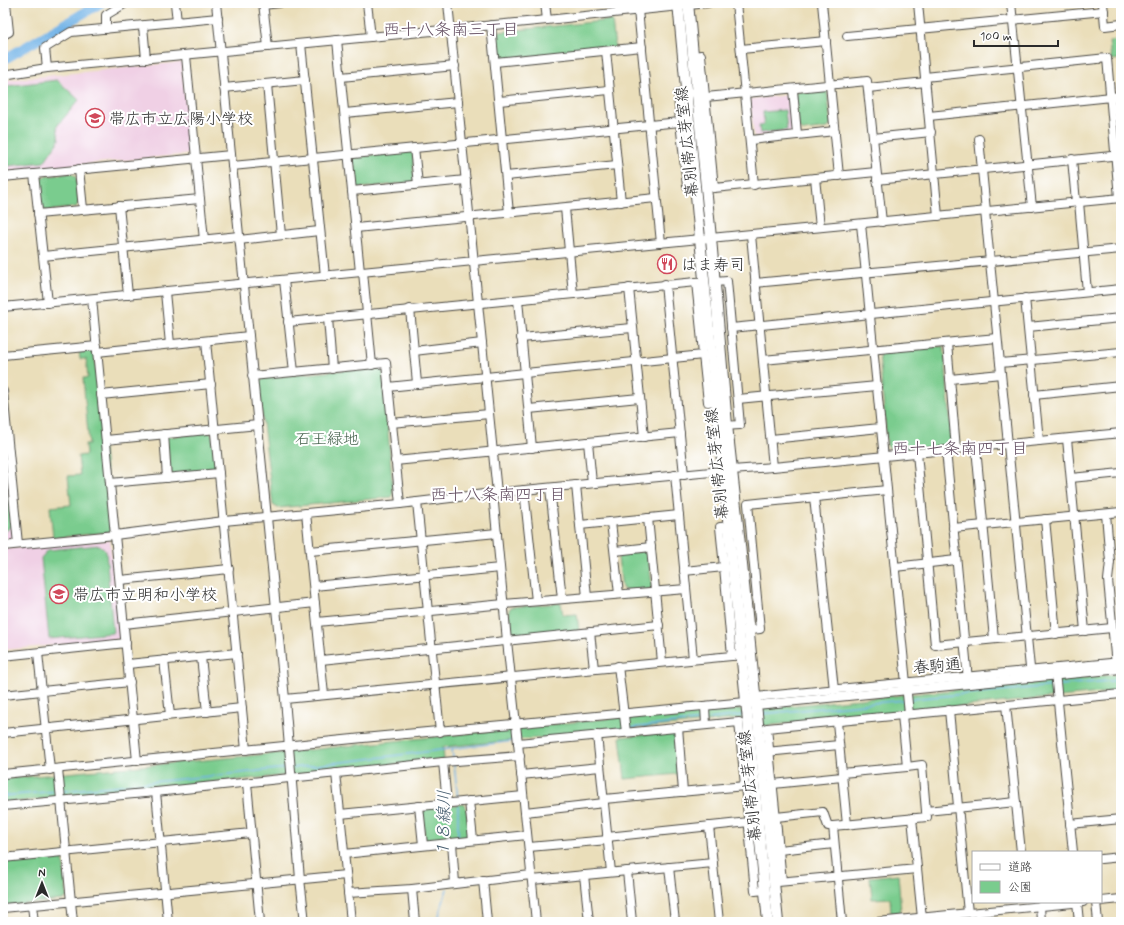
<svg xmlns="http://www.w3.org/2000/svg" width="1124" height="925" viewBox="0 0 1124 925" font-family="Mynerve,'Klee One',sans-serif">
<style>
.built{fill:#f0d0e5}
.green{fill:#7acc8e;stroke:#527c5c}
.lines{fill:none;stroke-linecap:round;stroke-linejoin:round}
.stream{stroke:#73b4e7;stroke-width:1.5}
.river{stroke:#73b4e7;stroke-width:10}
.minor-casing{stroke:#484640;stroke-width:10}
.major-casing{stroke:#484640;stroke-width:12}
.minor{stroke:#fff;stroke-width:8}
.major{stroke:#fff;stroke-width:10}
.labels{text-anchor:middle;stroke-width:4;stroke-linejoin:round;paint-order:stroke}
.poi-label{font-size:16px;fill:#2b2b2b;stroke:#fff;text-anchor:start}
.street-label{font-size:16px;fill:#2b2b2b;stroke:#fff}
.park-label{font-size:16px;fill:#47634e;stroke:#fff}
.neighbourhood-label{font-size:17px;fill:#655063;stroke:#fff}
.water-label{font-size:17px;font-style:italic;fill:#445b6d;stroke:#fff}
</style>
<rect width="100%" height="100%" fill="#fff"/>
<filter id="ink" filterUnits="userSpaceOnUse"><feTurbulence type="fractalNoise" baseFrequency=".025" numOctaves="2"/><feDisplacementMap in="SourceGraphic" scale="8" xChannelSelector="R" yChannelSelector="G"/><feConvolveMatrix kernelMatrix="1 2 1 2 8 2 1 2 1" color-interpolation-filters="sRGB"/></filter>
<filter id="wash" filterUnits="userSpaceOnUse"><feTurbulence type="fractalNoise" baseFrequency=".012" numOctaves="4" result="noise"/><feDisplacementMap in="SourceGraphic" scale="16" xChannelSelector="R" yChannelSelector="G"/><feGaussianBlur stdDeviation="0.9" result="paint"/><feColorMatrix in="noise" values="0 0 0 0 0 0 0 0 0 0 0 0 0 0 0 0 0 1.4 0 .05"/><feComposite in="paint" operator="in"/></filter>
<g filter="url(#wash)">
<rect width="100%" height="100%" fill="#eadeba"/>
<g class="built">
<path d="M182,62L190,154L3,172V82L7,80Z"/>
<path d="M789,95L793,132L754,137L750,99Z"/>
<path d="M3,422L15,538L3,540Z"/>
<path d="M110,540L120,639L3,650V549Z"/>
</g>
<g class="green">
<path d="M612,20L615,48L503,60L497,57L496,36L499,32Z"/>
<path d="M1121,40V59L1111,60L1109,41Z"/>
<path d="M57,80L79,100L57,126L59,140L44,162L8,166L3,164V88L7,86Z"/>
<path d="M827,89L831,124L828,128L804,131L798,127L795,92Z"/>
<path d="M785,110L787,130L760,133L759,126L764,125L763,112Z"/>
<path d="M409,151L413,153L414,182L360,188L354,186L352,159L354,157Z"/>
<path d="M71,173L76,177L79,202L76,207L47,211L41,208L39,181L42,177Z"/>
<path d="M944,346L952,440L950,445L894,451L887,446L879,352Z"/>
<path d="M94,350L112,530L110,532L53,538L50,507L71,505L68,476L80,475L78,456L86,455L85,444H89L83,378H88L86,359H80L79,351Z"/>
<path d="M378,367L383,369L393,492L392,497L278,508L273,505L258,383L263,378Z"/>
<path d="M209,432L212,435L216,468L214,471L173,475L170,473L166,437Z"/>
<path d="M3,446L11,526L3,534Z"/>
<path d="M100,545L106,551L113,633L49,639L41,558L48,550Z"/>
<path d="M644,551L648,554L652,586L650,589L626,591L622,588L618,558L622,554Z"/>
<path d="M561,603L563,615L577,614L579,631L515,637L511,634L509,610L511,607Z"/>
<path d="M1121,674V691L762,726L760,717L443,747L444,760L3,803V779L280,753L623,717L766,708Z"/>
<path d="M672,732L675,734L678,774L625,779L620,737Z"/>
<path d="M464,804L466,807L470,836L468,839L428,844L425,841L422,808Z"/>
<path d="M59,856L63,858L67,897L63,900L3,906V860Z"/>
<path d="M898,874L901,912L891,913L890,898L872,899L870,877Z"/>
</g>
<g class="lines">
<g class="stream">
<path d="M1059,685L1121,680"/>
<path d="M910,699L1053,686"/>
<path d="M760,714L904,700"/>
<path d="M709,719L743,715"/>
<path d="M629,728L703,720"/>
<path d="M613,730L623,729"/>
<path d="M452,748L453,758"/>
<path d="M454,764L458,800"/>
<path d="M293,768L514,741"/>
<path d="M63,791L288,768"/>
<path d="M3,796L57,791"/>
<path d="M458,840V806"/>
<path d="M437,922L447,889"/>
</g>
<path class="river" d="M3,60L101,3"/>
</g>
</g>
<g filter="url(#ink)">
<g class="lines">
<g class="minor-casing">
<g id="minor">
<path d="M175,3L177,22"/>
<path d="M216,3L285,699L300,879L305,922"/>
<path d="M263,3L268,47"/>
<path d="M367,3L371,37"/>
<path d="M448,3L497,493"/>
<path d="M545,3L547,20"/>
<path d="M631,3L632,11"/>
<path d="M736,3L754,185"/>
<path d="M822,3L839,176"/>
<path d="M918,3L938,216"/>
<path d="M1011,3L1032,207"/>
<path d="M1103,3L1105,26L1121,24"/>
<path d="M263,5L280,3"/>
<path d="M638,10L661,243"/>
<path d="M491,25L509,213"/>
<path d="M143,26L146,59"/>
<path d="M106,29V15L126,3"/>
<path d="M3,35L9,32L6,3"/>
<path d="M847,36L1104,11"/>
<path d="M337,40L360,272"/>
<path d="M301,44L325,276"/>
<path d="M741,49L826,41"/>
<path d="M606,51L621,202"/>
<path d="M186,56L204,240"/>
<path d="M693,56L701,55L714,188L876,172"/>
<path d="M495,62L642,47"/>
<path d="M47,68L45,48L71,32L218,18"/>
<path d="M3,75L47,68L547,20L708,3"/>
<path d="M341,77L455,66"/>
<path d="M925,77L1107,58L1119,198"/>
<path d="M267,84L281,235"/>
<path d="M224,88L305,80"/>
<path d="M868,88L926,82"/>
<path d="M793,90L797,134"/>
<path d="M706,97L867,81L882,222"/>
<path d="M499,101L609,90"/>
<path d="M345,113L458,102"/>
<path d="M929,116L1121,96"/>
<path d="M680,122L687,186L696,185"/>
<path d="M873,138L931,132"/>
<path d="M979,139L986,211"/>
<path d="M750,140L835,131"/>
<path d="M414,148L418,184"/>
<path d="M1072,159L1076,202"/>
<path d="M232,166L680,122L678,94L696,92"/>
<path d="M79,169L83,209"/>
<path d="M34,174L48,303"/>
<path d="M506,176L617,165"/>
<path d="M3,177L231,155"/>
<path d="M815,178L820,227"/>
<path d="M877,180L1121,155"/>
<path d="M352,191L466,180"/>
<path d="M1079,202L1087,292"/>
<path d="M119,206L128,295"/>
<path d="M565,208L573,294"/>
<path d="M985,211L1031,678"/>
<path d="M38,214L200,199"/>
<path d="M861,224L909,714"/>
<path d="M356,228L656,198"/>
<path d="M751,235L773,467"/>
<path d="M239,240L319,231"/>
<path d="M43,256L239,236"/>
<path d="M363,272L372,365"/>
<path d="M284,280L294,372"/>
<path d="M715,282L727,281L740,425L723,426"/>
<path d="M755,283L1121,249"/>
<path d="M665,284L684,475"/>
<path d="M629,288L644,437"/>
<path d="M165,292L170,344"/>
<path d="M1025,298L1039,441"/>
<path d="M92,299L137,761"/>
<path d="M518,300L532,448"/>
<path d="M3,307L1121,198"/>
<path d="M410,309L417,383"/>
<path d="M328,318L332,369"/>
<path d="M288,322L696,282L701,331L715,330"/>
<path d="M1028,327L1121,318"/>
<path d="M731,328L1121,289"/>
<path d="M521,338L632,328"/>
<path d="M206,341L246,750"/>
<path d="M947,343L956,449"/>
<path d="M414,351L482,343"/>
<path d="M97,352L249,336"/>
<path d="M3,355L97,346"/>
<path d="M703,355L708,402L717,401"/>
<path d="M763,360L997,338"/>
<path d="M1000,363L1121,352"/>
<path d="M252,376L386,363L400,504"/>
<path d="M950,379L1001,374"/>
<path d="M388,387L703,355L701,331"/>
<path d="M3,391L18,544"/>
<path d="M101,395L211,384"/>
<path d="M1034,395L1121,386"/>
<path d="M738,399L877,386"/>
<path d="M529,409L639,398"/>
<path d="M391,423L489,414"/>
<path d="M164,434L167,478"/>
<path d="M771,439L880,428"/>
<path d="M1067,439L1085,631"/>
<path d="M106,440L258,425"/>
<path d="M588,442L592,483"/>
<path d="M976,448L994,639"/>
<path d="M946,450L968,680"/>
<path d="M917,453L935,645L1112,628"/>
<path d="M395,461L680,433"/>
<path d="M675,475L693,659"/>
<path d="M1071,478L1121,473"/>
<path d="M110,483L219,473"/>
<path d="M576,485L587,597"/>
<path d="M550,488L562,599"/>
<path d="M524,490L536,601"/>
<path d="M493,493L507,641L518,743L536,922"/>
<path d="M814,497L834,690"/>
<path d="M417,502L440,732"/>
<path d="M306,513L324,695"/>
<path d="M1106,514L1110,562L1108,580L1116,666"/>
<path d="M648,518L662,662"/>
<path d="M1045,519L1056,634"/>
<path d="M611,522L619,594"/>
<path d="M580,525L679,515"/>
<path d="M953,528L1121,512"/>
<path d="M3,546L115,535L224,521L400,504L493,493L732,470L773,467L1121,433"/>
<path d="M310,551L497,533"/>
<path d="M615,551L651,547"/>
<path d="M724,567L732,656"/>
<path d="M895,567L956,560"/>
<path d="M684,571L724,567L720,527L733,526"/>
<path d="M120,580L229,569"/>
<path d="M314,586L500,568"/>
<path d="M317,622L504,604L686,589"/>
<path d="M124,624L315,603"/>
<path d="M743,631L760,629L748,504L887,490"/>
<path d="M590,632L594,669"/>
<path d="M38,653L50,770"/>
<path d="M3,656L126,643"/>
<path d="M201,657L207,712"/>
<path d="M164,660L170,715"/>
<path d="M321,660L659,625"/>
<path d="M128,664L237,653"/>
<path d="M618,666L626,732"/>
<path d="M1055,672L1073,852"/>
<path d="M3,695L130,682"/>
<path d="M285,699L742,655"/>
<path d="M751,703L756,705L1121,669"/>
<path d="M1006,705L1021,852"/>
<path d="M705,706L706,725"/>
<path d="M949,710L968,913"/>
<path d="M837,722L847,825"/>
<path d="M678,727L683,792"/>
<path d="M3,733L242,708"/>
<path d="M597,735L611,872"/>
<path d="M518,743L739,722L755,891L765,890"/>
<path d="M766,752L839,745"/>
<path d="M443,762L447,803"/>
<path d="M907,767L922,765L926,811"/>
<path d="M58,769L73,922"/>
<path d="M336,773L351,922"/>
<path d="M842,773L907,767L902,715"/>
<path d="M3,774L363,738L735,703L746,702L755,697L1121,662"/>
<path d="M521,775L600,767"/>
<path d="M247,783L260,922"/>
<path d="M773,784L842,777"/>
<path d="M156,792L168,922"/>
<path d="M604,799L745,786"/>
<path d="M469,801L473,840"/>
<path d="M3,806L156,792L443,762L520,756"/>
<path d="M419,806L423,845"/>
<path d="M525,812L604,803"/>
<path d="M340,814L523,796"/>
<path d="M912,818L922,918"/>
<path d="M1070,824L1121,819"/>
<path d="M709,826L719,922"/>
<path d="M833,826L842,922"/>
<path d="M607,837L749,822L776,817L823,812L828,826H833L927,817L926,811L1016,802"/>
<path d="M452,843L455,883"/>
<path d="M529,847L608,840"/>
<path d="M779,850L834,844"/>
<path d="M344,854L527,835"/>
<path d="M3,858L251,833"/>
<path d="M1101,859L1121,857"/>
<path d="M669,867L675,922"/>
<path d="M627,871L632,922"/>
<path d="M584,875L589,922"/>
<path d="M483,880L487,922"/>
<path d="M532,880L713,863"/>
<path d="M782,881L767,728L1121,694"/>
<path d="M778,882L917,869"/>
<path d="M412,889L415,922"/>
<path d="M348,893L412,889L531,875"/>
<path d="M1101,901L1121,899"/>
<path d="M1077,902L1079,922"/>
<path d="M1096,902L1098,922"/>
<path d="M32,906L34,922"/>
<path d="M1040,906L1041,922"/>
<path d="M3,908L346,875"/>
<path d="M877,922L1083,902"/>
</g>
</g>
<g class="major-casing">
<g id="major">
<path d="M678,3L700,239L768,922"/>
<path d="M688,3L711,238L727,425L738,525L778,922"/>
</g>
</g>
<use href="#minor" class="minor"/>
<use href="#major" class="major"/>
</g>
</g>
<defs>
<g id="school-ring" transform="scale(1)"><circle r="9.5" fill="#fff" stroke="#d1495b" stroke-width="1.5"/><path d="M0-5L7-2L0 1L-7-2ZM-4 1L0 2.5L4 1V4Q0 6-4 4Z" fill="#d1495b"/></g>
<g id="restaurant-ring" transform="scale(1)"><circle r="9.5" fill="#fff" stroke="#d1495b" stroke-width="1.5"/><path d="M-5-6h1v4h1v-4h1v4h1v-4h1v5L-1.5 .5V6h-2V.5L-5-1ZM5-6V6H3V1.5H1.5Q1.5-4 5-6Z" fill="#d1495b"/></g>
</defs>
<g fill-rule="evenodd">
<use href="#school-ring" x="95" y="118"/>
<use href="#restaurant-ring" x="667" y="264"/>
<use href="#school-ring" x="59" y="594"/>
</g>
<g class="labels">
<g class="poi-label">
<text x="109" y="124">帯広市立広陽小学校</text>
<text x="681" y="270">はま寿司</text>
<text x="73" y="600">帯広市立明和小学校</text>
</g>
<g class="street-label">
<text transform="translate(686 142) rotate(-96)" y="6">幕別帯広芽室線</text>
<text transform="translate(716 464) rotate(-96)" y="6">幕別帯広芽室線</text>
<text transform="translate(937 665) rotate(-5)" y="6">春駒通</text>
<text transform="translate(749 786) rotate(-96)" y="6">幕別帯広芽室線</text>
</g>
<g class="park-label">
<text x="327" y="444">石王緑地</text>
</g>
<g class="neighbourhood-label">
<text x="451" y="35">西十八条南三丁目</text>
<text x="960" y="454">西十七条南四丁目</text>
<text x="498" y="500">西十八条南四丁目</text>
</g>
<g class="water-label">
<text transform="translate(443 824) rotate(-89)" y="6">１８線川</text>
</g>
</g>
<rect width="1124" height="925" fill="none" stroke="#fff" stroke-width="16"/>
<rect x="972" y="851" width="130" height="52" fill="#ffffff" stroke="#aaaaaa"/>
<rect x="980" y="864" width="20" height="6" fill="#ffffff" stroke="#aaaaaa"/>
<text x="1008" y="871" font-size="12" fill="#2b2b2b">道路</text>
<rect x="980" y="881" width="20" height="12" fill="#7acc8e" stroke="#aaaaaa"/>
<text x="1008" y="891" font-size="12" fill="#2b2b2b">公園</text>
<g transform="translate(42 883)" stroke="#ffffff" stroke-width="3" paint-order="stroke">
<path d="M0-3L7 15L0 10L-7 15Z" fill="#2b2b2b"/>
<text y="-6" font-size="11" font-weight="bold" text-anchor="middle" fill="#2b2b2b">N</text>
</g>
<path d="M974 40v6h84v-6" fill="none" stroke="#2b2b2b" stroke-width="2"/>
<text x="980" y="40" font-size="12" fill="#2b2b2b" stroke="#ffffff" stroke-width="3" paint-order="stroke">100 m</text>
</svg>
